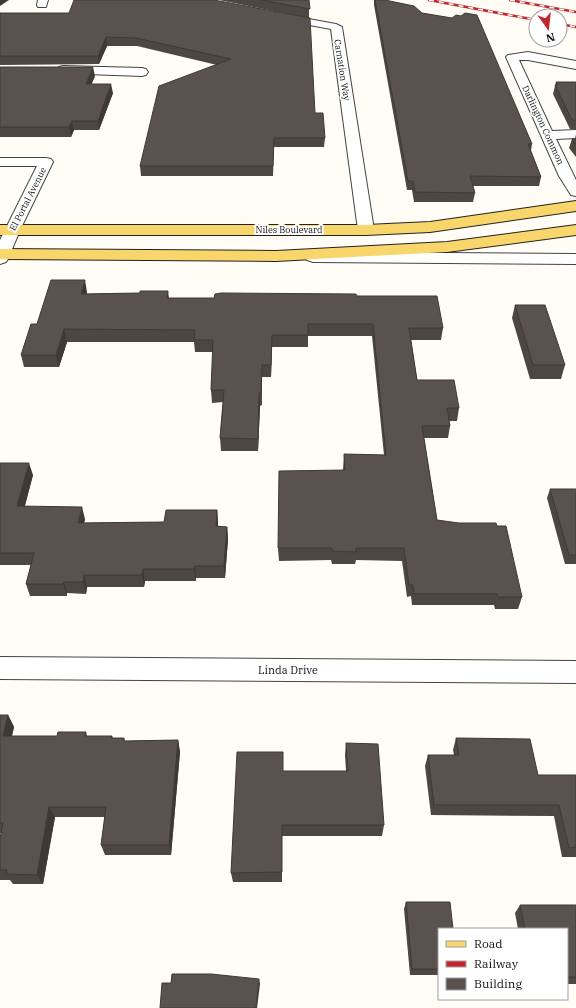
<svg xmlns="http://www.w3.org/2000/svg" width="576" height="1008" viewBox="0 0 576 1008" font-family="'IBM Plex Serif',serif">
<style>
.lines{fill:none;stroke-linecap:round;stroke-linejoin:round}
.minor-casing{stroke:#444;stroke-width:2}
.major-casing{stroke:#222;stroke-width:2}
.minor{fill:#fff;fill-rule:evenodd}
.major{fill:#f9d66b;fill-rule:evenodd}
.rail-casing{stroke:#c4262e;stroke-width:2.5}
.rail{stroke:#fff;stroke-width:1.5;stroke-dasharray:5;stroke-linecap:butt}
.wall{fill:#4d4742}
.shaded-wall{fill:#3f3936}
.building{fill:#5a524d;stroke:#3f3936}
.labels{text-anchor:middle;stroke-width:4;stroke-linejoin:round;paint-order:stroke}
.far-street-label{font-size:9px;fill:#111;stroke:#fff}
.street-label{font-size:11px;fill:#111;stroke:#fff}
</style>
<rect width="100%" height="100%" fill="#fffdf5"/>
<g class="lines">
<g class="minor-casing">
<g id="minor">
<path d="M38,0H48L46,7H38L37,5Z"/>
<path d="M281,14L336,24L342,27L374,230L372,233L366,235L360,233L358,230L331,29L277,19L276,17Z"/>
<path d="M528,52L576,61V69L528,60H519L552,131L576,130V138L556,139L576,180V196L571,195L559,176L506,57L508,55Z"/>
<path d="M63,66L142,68L146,69L148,72L146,75L142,76L59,73L57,70L59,67Z"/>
<path d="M0,158H46L51,159L53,162L20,230L8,259L6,262L0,264V240L37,166H0Z"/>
<path d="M313,252L576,254V264L313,262L307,260L305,257L307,254Z"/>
<path d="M0,657L576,661V683L0,679Z"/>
</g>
</g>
<g class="major-casing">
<g id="major">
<path d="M576,201V211L430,232L366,235H0V225H366L430,222Z"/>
<path d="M576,225V235L447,252L276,261L0,259V249L276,251L447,242Z"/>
</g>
</g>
<use href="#minor" class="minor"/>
<use href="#major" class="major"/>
<g class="rail-casing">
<g id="rail">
<path d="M429,0L536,20"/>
<path d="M510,0L576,12"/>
<path d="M560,24L576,27"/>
</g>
</g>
<use href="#rail" class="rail"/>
</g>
<g class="wall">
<path d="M214,0L315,113L325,138L324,147H274L273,176H141L140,166L217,65L137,46H107L99,64L0,65V13H69Z"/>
<path d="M219,0H309V18Z"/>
<path d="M374,0H385L532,144L531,151L541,177L539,186H473L475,193L473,202H414L412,190H407L374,5Z"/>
<path d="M0,67L95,76L91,84L113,93L99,130H74L71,137H0Z"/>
<path d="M556,82H576V129H570L553,94Z"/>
<path d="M576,134V157L569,148L572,139H575Z"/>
<path d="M168,291L169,298H214L357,296L443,328L441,340H411L417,380L459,408L457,421H449L450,426L448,438H424L437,520L522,597L518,609H495L494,605H412L411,596L407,597L402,561L356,560L355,564H332L331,560L279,561L278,548L343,470L344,454L384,455L372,336H308V347H272L271,377H262V405L260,406L258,451H221L220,438L223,402L212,403L211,390L213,352H195L194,342H67L59,367H24L21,355L37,324L87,292V294L140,293Z"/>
<path d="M515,305L565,365L561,379H530L512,318Z"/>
<path d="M0,463L33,475L25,506L85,519L84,523L164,522L217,510L218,522V526L227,527L228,539L225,578H196V581H145L144,587H87L86,594L67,593V596H30L26,584L31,565H0Z"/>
<path d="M550,489H576V564H565L547,498Z"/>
<path d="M0,715H8L14,727L12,736H57L86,732L87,736H112L113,738H124L125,741L178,740L180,752L171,855H105L101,845L105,817H55L43,884H13L10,880H0V838L1,833H0Z"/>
<path d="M456,738L538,775H576V857H562L554,816L431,815L425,766L428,755H454L453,750Z"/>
<path d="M346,743L384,825L382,836H282V882H233L231,873L283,771H346L345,755Z"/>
<path d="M406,902L439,929V975H410L404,909Z"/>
<path d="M520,905H576V984H567V929H518L515,913Z"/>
</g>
<g class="shaded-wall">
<path d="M0,0H9L0,6Z"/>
<path d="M106,37L107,46L99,64L98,56Z"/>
<path d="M93,67L95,76L88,93L86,84Z"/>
<path d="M111,84L113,93L99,130L98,121Z"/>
<path d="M72,121L74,130L71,137L69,127Z"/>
<path d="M85,280L87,292L83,306L81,294Z"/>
<path d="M64,329L67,342L59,367L56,355Z"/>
<path d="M272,335V347L271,377V365Z"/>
<path d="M259,393L260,406L258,451V439Z"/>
<path d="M29,463L33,475L21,519L17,506Z"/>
<path d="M82,507L85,519L81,535L78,523Z"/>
<path d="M217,510L218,522L217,538L216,526Z"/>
<path d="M227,527L228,539L225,578L224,566Z"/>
<path d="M195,566L196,578V581L194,569Z"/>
<path d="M143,569L145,581L144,587L142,575Z"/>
<path d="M84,575L87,587L86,594L83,582Z"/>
<path d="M64,582L67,593V596L63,584Z"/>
<path d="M8,715L14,727L9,748L3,736Z"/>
<path d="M178,740L180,752L171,855L169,845Z"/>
<path d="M49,807L55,817L43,884L37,875Z"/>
<path d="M259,979L260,984L257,1008H256Z"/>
</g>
<g class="building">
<path d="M74,0H214L310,18L315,113H323L325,138H274L273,166H140L159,86L231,59L136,38L106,37L98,56H0V13H69Z"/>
<path d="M261,0H309L310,9Z"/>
<path d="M375,0H385L414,6L422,13L452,18L456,15L461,16L465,13L477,15L532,144H528L541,177L470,176L475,193L415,192L413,181H408Z"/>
<path d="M0,67H93L86,84H111L98,121H72L69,127H0Z"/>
<path d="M556,82H576V120H572L555,85H558Z"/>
<path d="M572,139H576V145Z"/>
<path d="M51,280H85L81,294L140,293V291H168L167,298H214L215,294L221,293L356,294L357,296H437L443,328H409L417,380H454L459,408H447L450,426H422L437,520L459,523H496L497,526H506L522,597H498L497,594H414L413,585H409L404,548H356V552L332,551V548H278L279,471L345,470L344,454L386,455L373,324H308V335H272L271,365H262L261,393H259L258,439L220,438L224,390H211L213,340H194L195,330L64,329L56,355H21L31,324H37Z"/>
<path d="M515,305H545L565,365H533Z"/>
<path d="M0,463H29L17,506L82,507L78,523L164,522L166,510H217L216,526L227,527L224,566H195L194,569H143L142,575H84L83,582H64L63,584H26L34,553H0Z"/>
<path d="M550,489H576V555H569Z"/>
<path d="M0,715H8L3,736H57L58,732H86L85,736H112L111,738H124V741L178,740L169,845H101L106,807H49L37,875L6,874L7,870H0V838L3,823H0Z"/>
<path d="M456,738L530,739L538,775H576V847L569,848L559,805H434L428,755H459Z"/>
<path d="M346,743L378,744L384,825H282V872L231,873L237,752H283V771H348Z"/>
<path d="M406,902H450L453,929H439V969H412Z"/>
<path d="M520,905H576V977H567V929H525Z"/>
<path d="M172,974H211L259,979L256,1008H160L162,983H171Z"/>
</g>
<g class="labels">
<g class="far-street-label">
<text transform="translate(342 70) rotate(81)" y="3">Carnation Way</text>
<text transform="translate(543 125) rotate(65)" y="3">Darlington Common</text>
<text transform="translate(28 199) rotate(-63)" y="3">El Portal Avenue</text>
<text x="289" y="233">Niles Boulevard</text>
</g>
<g class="street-label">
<text x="288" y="674">Linda Drive</text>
</g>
</g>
<rect x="438" y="928" width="130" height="72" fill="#ffffff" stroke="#a0a0a0"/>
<rect x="446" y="941" width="20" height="6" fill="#f9d66b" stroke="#a0a0a0"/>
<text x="474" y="948" font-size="12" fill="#111111">Road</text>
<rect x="446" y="961" width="20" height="6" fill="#c4262e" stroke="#a0a0a0"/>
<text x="474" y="968" font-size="12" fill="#111111">Railway</text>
<rect x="446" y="978" width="20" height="12" fill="#5a524d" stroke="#a0a0a0"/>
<text x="474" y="988" font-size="12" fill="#111111">Building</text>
<g transform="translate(548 28) rotate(165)"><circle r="19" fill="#ffffff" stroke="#a0a0a0"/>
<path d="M0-3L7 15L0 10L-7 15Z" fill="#c4262e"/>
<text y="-6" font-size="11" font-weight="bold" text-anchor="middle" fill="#111111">N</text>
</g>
</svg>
